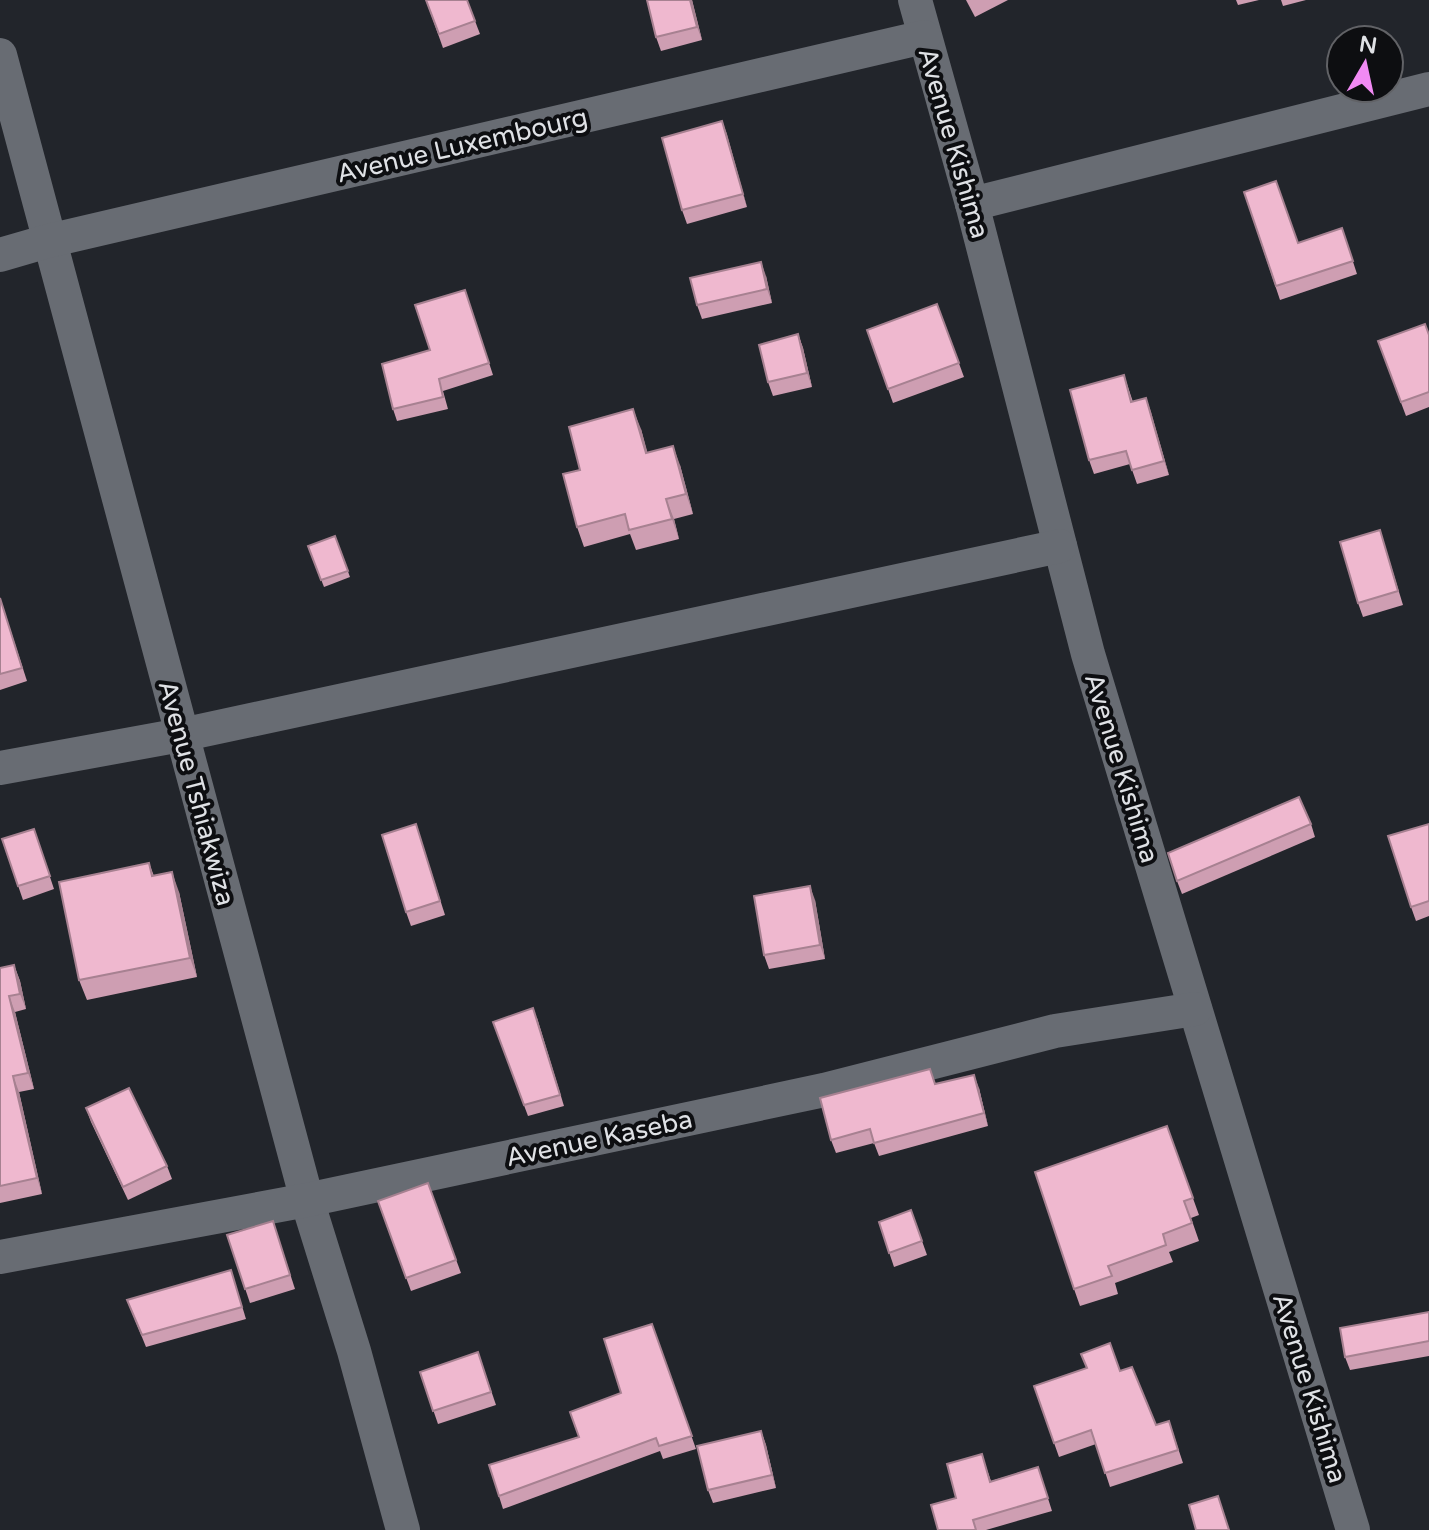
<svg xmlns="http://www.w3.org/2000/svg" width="1429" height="1530" viewBox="0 0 1429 1530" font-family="'Varela Round',sans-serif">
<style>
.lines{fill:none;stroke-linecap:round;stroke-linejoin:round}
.minor{stroke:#686c73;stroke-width:34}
.wall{fill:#ce9eb2}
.shaded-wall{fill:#a78191}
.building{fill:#efb8cf;stroke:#a78191;stroke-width:2}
.labels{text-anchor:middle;stroke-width:8;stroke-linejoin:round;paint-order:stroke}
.street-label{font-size:26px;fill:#dfe1e5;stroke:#0d0e11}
</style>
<rect width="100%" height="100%" fill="#22252b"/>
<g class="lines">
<g class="minor">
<path d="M915,0L972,204L1088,654L1353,1530"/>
<path d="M0,55L307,1200L354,1351L403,1530"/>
<path d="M972,204L1429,89"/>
<path d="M0,255L48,241L924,37"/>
<path d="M0,768L181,735L1060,546"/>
<path d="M0,1257L307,1200L824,1090L1055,1031L1195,1009"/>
</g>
</g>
<g class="wall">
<path d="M426,0H467L480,34L443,48Z"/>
<path d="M692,0L702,40L661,51L656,37Z"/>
<path d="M966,0H1008L975,17Z"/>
<path d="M1236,0H1259L1238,5Z"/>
<path d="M1281,0H1306L1283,6Z"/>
<path d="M722,121L747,207L687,224L682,210Z"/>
<path d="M1244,192L1298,243L1342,228L1357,274L1280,300Z"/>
<path d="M766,276L772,303L702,319L697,305Z"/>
<path d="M465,290L493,375L443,391L448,409L397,421L393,409Z"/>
<path d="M937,304L964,377L893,403L867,330Z"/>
<path d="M798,334L803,348L812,387L773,396L768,382Z"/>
<path d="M1429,335V407L1406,416L1378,341Z"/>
<path d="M1124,375L1133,402L1146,398L1169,475L1137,484L1130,464L1094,474L1089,460Z"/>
<path d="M641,429L647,452L680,465L693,514L674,519L679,539L636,550L630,534L584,547L577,527L580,470Z"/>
<path d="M1380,530L1403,605L1363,617L1358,603Z"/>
<path d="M335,536L350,577L324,587L308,546Z"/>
<path d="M0,598L27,681L0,690Z"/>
<path d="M416,824L445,915L411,926L406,912Z"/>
<path d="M1311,824L1315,837L1182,894L1177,881Z"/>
<path d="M1429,824V916L1416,921L1411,907Z"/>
<path d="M34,829L54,889L23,900L2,839Z"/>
<path d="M149,863L154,876L179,892L197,977L87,1000L79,980Z"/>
<path d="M815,900L825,959L769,969L764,955Z"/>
<path d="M14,965L20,981L26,1009L15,1012L34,1089L19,1092L42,1194L0,1203V968Z"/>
<path d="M537,1018L564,1106L528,1116L493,1022Z"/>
<path d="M936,1084L979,1088L988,1126L879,1156L874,1143L836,1153L831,1140Z"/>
<path d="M86,1108L167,1166L172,1179L128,1200L91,1122Z"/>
<path d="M1167,1126L1199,1215L1191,1218L1199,1241L1169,1252L1173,1262L1115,1283L1118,1294L1080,1306L1074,1289Z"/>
<path d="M428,1183L461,1273L411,1291L378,1201Z"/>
<path d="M911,1210L927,1255L894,1267L879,1222Z"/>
<path d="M273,1221L295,1289L250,1303L227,1235Z"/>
<path d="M231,1270L246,1319L146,1347L127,1300Z"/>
<path d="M1429,1312V1356L1350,1370L1345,1357Z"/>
<path d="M652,1324L696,1449L663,1459L660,1451L503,1509L489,1465L579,1437L621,1393Z"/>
<path d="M478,1352L496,1405L438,1424L420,1372Z"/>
<path d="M1120,1371L1156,1425L1169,1421L1183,1463L1110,1487L1096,1444L1059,1457L1034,1386Z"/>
<path d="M761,1431L766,1445L776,1488L713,1503L708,1490Z"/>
<path d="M986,1467L991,1481L1038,1467L1052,1511L986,1530H938L956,1498Z"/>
</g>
<g class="shaded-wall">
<path d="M690,0H692L702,40L697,27Z"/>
<path d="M722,121L727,134L747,207L743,194Z"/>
<path d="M761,262L766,276L772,303L767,289Z"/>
<path d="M798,334L803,348L812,387L807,373Z"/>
<path d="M1146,398L1151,412L1169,475L1164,461Z"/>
<path d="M633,409L641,429L653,472L646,453Z"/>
<path d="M673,446L680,465L693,514L686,494Z"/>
<path d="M666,499L674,519L679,539L672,519Z"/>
<path d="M172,872L179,892L197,977L190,958Z"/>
<path d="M810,886L815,900L825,959L820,945Z"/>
<path d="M14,965L20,981L26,1009L20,994Z"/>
<path d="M9,996L15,1012L34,1089L28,1073Z"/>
<path d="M974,1075L979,1088L988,1126L984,1113Z"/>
<path d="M13,1076L19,1092L42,1194L37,1178Z"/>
<path d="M761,1431L766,1445L776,1488L772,1475Z"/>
</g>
<g class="building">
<path d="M426,0H467L475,21L439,34Z"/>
<path d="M647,0H690L697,27L656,37Z"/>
<path d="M722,121L743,194L682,210L662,138Z"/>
<path d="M1276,181L1298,243L1342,228L1353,261L1276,286L1244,192Z"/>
<path d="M761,262L767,289L697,305L690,278Z"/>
<path d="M465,290L489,363L439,379L443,397L393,409L382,364L430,350L415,305Z"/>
<path d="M937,304L959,363L888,389L867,330Z"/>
<path d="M1425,324L1429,335V392L1401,402L1378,341Z"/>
<path d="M798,334L807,373L768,382L759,345Z"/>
<path d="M1124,375L1131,402L1146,398L1164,461L1132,470L1126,451L1089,460L1070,390Z"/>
<path d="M633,409L646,453L673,446L686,494L666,499L672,519L629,530L625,514L577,527L563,474L580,470L569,427Z"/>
<path d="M1380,530L1398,591L1358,603L1340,542Z"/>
<path d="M335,536L348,571L321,580L308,546Z"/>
<path d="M0,598L22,668L0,674Z"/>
<path d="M1299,797L1311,824L1177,881L1168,853Z"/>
<path d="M416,824L440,901L406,912L382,835Z"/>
<path d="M1429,824V901L1411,907L1388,836Z"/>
<path d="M34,829L50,876L18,886L2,839Z"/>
<path d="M149,863L152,876L172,872L190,958L79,980L59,882Z"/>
<path d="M810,886L820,945L764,955L754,896Z"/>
<path d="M14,965L20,994L9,996L28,1073L13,1076L37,1178L0,1186V968Z"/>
<path d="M533,1008L560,1095L524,1105L493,1022Z"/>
<path d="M930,1069L935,1084L974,1075L984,1113L874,1143L870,1129L831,1140L820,1098Z"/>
<path d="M129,1088L167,1166L123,1187L86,1108Z"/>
<path d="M1167,1126L1193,1198L1184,1201L1192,1223L1163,1234L1166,1245L1108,1266L1112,1276L1074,1289L1035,1172Z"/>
<path d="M428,1183L456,1260L406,1278L378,1201Z"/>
<path d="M911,1210L922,1241L889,1253L879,1222Z"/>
<path d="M273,1221L290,1275L245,1289L227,1235Z"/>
<path d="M231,1270L242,1307L142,1335L127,1300Z"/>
<path d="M1429,1312V1341L1345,1357L1340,1328Z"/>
<path d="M652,1324L692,1436L659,1446L656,1438L499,1496L489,1465L579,1437L570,1412L621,1393L604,1339Z"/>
<path d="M1110,1343L1120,1371L1132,1367L1156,1425L1169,1421L1178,1450L1105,1473L1091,1430L1054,1443L1034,1386L1087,1368L1081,1354Z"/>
<path d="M478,1352L491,1392L433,1411L420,1372Z"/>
<path d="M761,1431L772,1475L708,1490L697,1446Z"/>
<path d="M982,1454L990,1482L1038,1467L1048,1498L973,1520L976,1530H938L931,1505L956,1498L947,1464Z"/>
<path d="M1218,1496L1229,1530H1196L1189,1505Z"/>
</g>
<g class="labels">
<g class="street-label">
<text transform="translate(954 143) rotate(74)" y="9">Avenue Kishima</text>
<text transform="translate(462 145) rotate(-13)" y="9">Avenue Luxembourg</text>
<text transform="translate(1122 768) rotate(73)" y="9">Avenue Kishima</text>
<text transform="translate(197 793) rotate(75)" y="9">Avenue Tshiakwiza</text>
<text transform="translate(599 1138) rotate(-12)" y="9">Avenue Kaseba</text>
<text transform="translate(1310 1388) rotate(73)" y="9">Avenue Kishima</text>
</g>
</g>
<g transform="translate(1365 64) rotate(9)"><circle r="38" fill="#0d0e11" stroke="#616266" stroke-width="2"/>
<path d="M0-6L14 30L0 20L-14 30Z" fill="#f18af4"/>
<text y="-12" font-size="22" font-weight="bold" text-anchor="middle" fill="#dfe1e5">N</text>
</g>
</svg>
